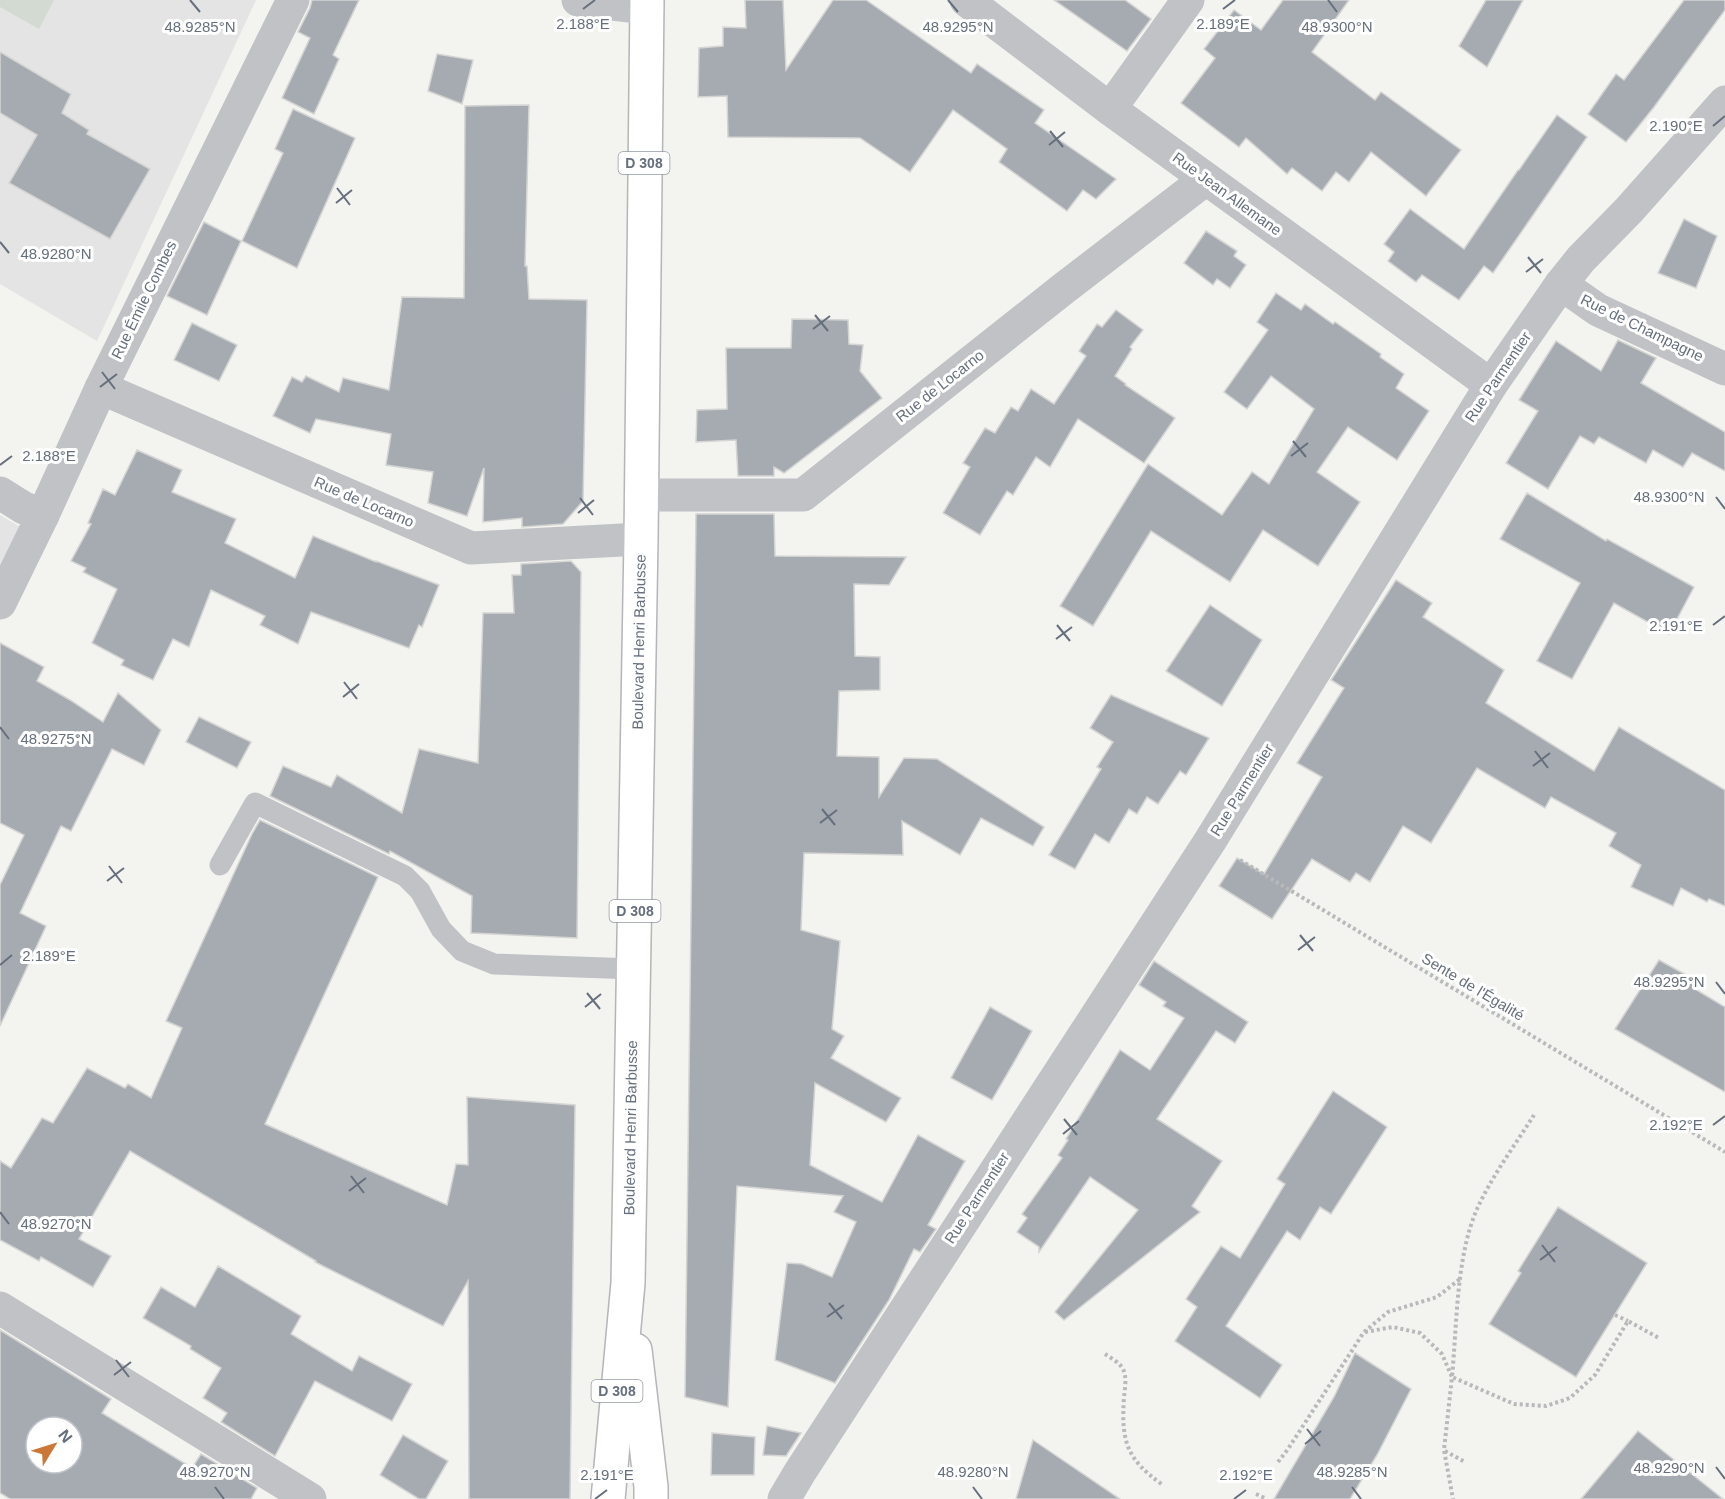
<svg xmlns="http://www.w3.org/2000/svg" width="1725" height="1499" viewBox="0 0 1725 1499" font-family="Helvetica,sans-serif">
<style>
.built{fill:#e3e4e3}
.green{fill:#d3dad2}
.building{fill:#a6abb1;stroke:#d4d5d3;stroke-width:1.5;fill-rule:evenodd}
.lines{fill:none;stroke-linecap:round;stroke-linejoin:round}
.primary-casing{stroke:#b3b5b9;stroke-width:36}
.path{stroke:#b7b9bb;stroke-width:4;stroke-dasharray:3 3;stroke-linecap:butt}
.lane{stroke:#c0c2c5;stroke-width:21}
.street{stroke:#c0c2c5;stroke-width:33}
.primary{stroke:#fff;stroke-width:33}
.ticks{fill:none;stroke:#666f7d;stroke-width:2}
.labels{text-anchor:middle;stroke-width:6;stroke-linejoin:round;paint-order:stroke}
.shield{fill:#fff;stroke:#949aa4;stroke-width:1.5}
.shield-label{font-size:14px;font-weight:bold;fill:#666f7d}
.street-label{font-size:15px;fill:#666f7d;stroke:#fff}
.ticks-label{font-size:15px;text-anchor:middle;fill:#666f7d;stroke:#fff;stroke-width:6;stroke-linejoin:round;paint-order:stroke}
</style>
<rect width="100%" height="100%" fill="#f3f3f0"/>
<g class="built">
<path d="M0,0H256L97,341L0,284Z"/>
<path d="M0,515L27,531L0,585Z"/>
</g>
<path class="green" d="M0,0H54L39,29L0,7Z"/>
<g class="building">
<path d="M312,0H359L333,55L339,59L314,114L282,98L310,38L298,32L310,8Z"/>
<path d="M745,0H783L786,70L833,0H866L971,73L977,64L1044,110L1035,123L1116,179L1096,199L1083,190L1067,211L999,162L1007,149L953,110L910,172L860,138L728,137L727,96L698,97L699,48L723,46V27L746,28Z"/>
<path d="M1054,0H1125L1151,19L1127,51Z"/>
<path d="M1283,0H1349L1312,52L1375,100L1381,92L1461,150L1426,196L1371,152L1349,182L1336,172L1322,191L1292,168L1287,174L1246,138L1239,147L1181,103L1215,58L1204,49L1234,10L1261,30Z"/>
<path d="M1486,0H1523L1487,67L1459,46Z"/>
<path d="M1684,0H1725V10L1654,107L1626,142L1588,114L1616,74L1624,80Z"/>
<path d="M0,52L71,94L62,113L89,130L87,134L150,169L110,239L9,183L37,135L0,113Z"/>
<path d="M437,54L473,60L462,104L428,91Z"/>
<path d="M529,105L525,266H527L529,299L587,300L583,501L563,524L522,527V518L483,522L484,468L467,516L428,503L433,472L386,465L391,434L316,419L310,433L273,416L292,377L302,382L306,376L339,392L343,378L389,390L402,297L464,298L465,106Z"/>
<path d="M293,109L355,138L297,268L242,241L283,153L275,149Z"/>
<path d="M1557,115L1587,137L1493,273L1484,266L1459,300L1422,275L1416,282L1388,261L1394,252L1384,244L1410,209L1464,249L1518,170H1519Z"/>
<path d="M1684,219L1717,236L1696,288L1658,273Z"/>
<path d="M204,222L241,241L207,315L167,296Z"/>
<path d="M1206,231L1237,251L1234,256L1246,265L1230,288L1217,279L1213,285L1184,263Z"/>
<path d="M1276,293L1301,310L1305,304L1333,324L1335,322L1381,354L1380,357L1404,374L1396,388L1429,411L1397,460L1348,427L1317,472L1360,502L1318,566L1263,530L1230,582L1151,531L1093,626L1060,606L1148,464L1222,515L1252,472L1269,484L1314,409L1271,376L1247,409L1224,392L1268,330L1257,322Z"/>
<path d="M1116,310L1143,330L1130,347L1132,349L1115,376L1126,384L1125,385L1175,418L1144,463L1078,419L1050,467L1036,457L1013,495L1007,491L980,535L943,513L970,467L963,463L985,428L995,433L1011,407L1018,411L1031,389L1054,404L1086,356L1079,351L1097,324L1102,327Z"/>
<path d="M792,319L848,320L849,344L863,345L860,371L882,398L784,473L774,467V476H738L736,440L696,442L697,410L727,409L726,348H791Z"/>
<path d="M192,323L237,345L219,381L174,360Z"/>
<path d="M1618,340L1656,358L1641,383L1725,432V471L1692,453L1683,467L1653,450L1646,463L1599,437L1594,444L1580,436L1548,489L1506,463L1538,411L1519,400L1556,341L1601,371Z"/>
<path d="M137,450L182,470L172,492L236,519L225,543L295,578L313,536L376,562V561L439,585L422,627L419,625L409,648L311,612L298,644L260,625L265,616L211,590L189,647L173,639L153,680L121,665L124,660L92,643L117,589L83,572L86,568L71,561L91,524L88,523L103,489L115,495Z"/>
<path d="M1527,493L1606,541L1607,539L1694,587L1669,634L1614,603L1572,679L1537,661L1580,583L1500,539Z"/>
<path d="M696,514H774L775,556L906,557L889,585L854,584L855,656L880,657V690L839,691L837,756L879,757V797L904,758L937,759L1044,827L1033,846L981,818L960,855L902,821L903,855L804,853L801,930L840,941L832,1029L844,1036L831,1058L901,1098L886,1122L815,1083L810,1165L882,1202L918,1135L965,1161L928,1225L936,1229L920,1252L914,1249L889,1300L835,1383L775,1360L787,1263L802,1264L832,1277L856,1222L834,1212L843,1196L737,1186L728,1407L685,1397Z"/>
<path d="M571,561L581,572L577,938L471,933L472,896L390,851L389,854L270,796L283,766L331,787L337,775L402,813L419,749L478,763L483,613H514L512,575H521V564Z"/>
<path d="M1396,580L1432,603L1423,617L1504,670L1486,703L1594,771L1619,727L1725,790V906L1709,899L1707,902L1681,888L1673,906L1631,887L1641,865L1609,846L1616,833L1551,797L1545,808L1477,768L1431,843L1403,826L1370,882L1356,873L1350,882L1312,859L1272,919L1219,886L1237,858L1264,874L1322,777L1297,763L1344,688L1331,680Z"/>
<path d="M1210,605L1262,640L1222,706L1166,671Z"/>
<path d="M0,643L44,667L37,681L70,700L103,722L118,693L161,730L144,765L112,749L71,831L61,826L20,913L46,926L0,1026V885L24,835L0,823Z"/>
<path d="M1111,695L1209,738L1186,775L1180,771L1158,804L1147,797L1137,814L1129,809L1109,843L1095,834L1075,869L1049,855L1101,769L1097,767L1113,742L1090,728Z"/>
<path d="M199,717L251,742L237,768L186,742Z"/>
<path d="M260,820L378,877L265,1124L447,1205L456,1164L468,1165L467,1097L575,1105L570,1499H469L468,1281L443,1326L315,1262L316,1261L130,1151L79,1239L111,1256L93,1287L41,1257L39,1261L0,1240V1161L11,1168L42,1118L53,1123L87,1068L125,1088L128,1084L151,1098L182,1028L166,1021L252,834Z"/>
<path d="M1659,960L1699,982L1695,989L1725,1007V1092L1615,1029Z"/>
<path d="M1154,961L1248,1022L1235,1043L1216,1031L1157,1119L1222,1161L1192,1206L1200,1212L1064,1320L1055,1312L1138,1210L1090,1177L1039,1252V1247L1017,1232L1027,1218L1022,1214L1062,1158L1058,1155L1068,1140L1066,1139L1120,1050L1150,1070L1184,1018L1163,1006L1166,1002L1139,985Z"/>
<path d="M990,1007L1032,1031L992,1100L951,1078Z"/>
<path d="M1333,1091L1387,1127L1331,1214L1320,1207L1300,1240L1287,1231L1226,1326L1282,1365L1260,1398L1175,1341L1197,1307L1186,1299L1221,1246L1240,1258L1285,1184L1277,1179Z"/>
<path d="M1558,1207L1647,1263L1576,1377L1489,1324L1521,1273L1518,1271Z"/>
<path d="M218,1266L301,1316L291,1334L352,1371L359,1356L412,1384L392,1421L315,1381L275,1456L221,1422L227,1413L203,1398L221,1368L190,1349L191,1346L143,1318L161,1287L195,1307Z"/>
<path d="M0,1330L111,1399L102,1413L192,1468L201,1454L257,1488L251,1499H10L0,1493ZM36,1427H72V1463H36Z"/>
<path d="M1355,1353L1411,1389L1377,1455L1350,1499H1274L1334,1397Z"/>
<path d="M767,1426L801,1433L786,1456L763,1455Z"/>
<path d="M1638,1431L1723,1499H1581Z"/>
<path d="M712,1433L755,1437L754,1475H711Z"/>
<path d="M403,1435L448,1461L426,1499H419L380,1475Z"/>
<path d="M1033,1440L1120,1499H1016Z"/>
</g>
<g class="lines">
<g class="primary-casing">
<g id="primary">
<path d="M635,1350L651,1487V1499"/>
<path id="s1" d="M608,1499L628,1283L641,539L647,0"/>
</g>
</g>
<g class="path">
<path d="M1240,860L1725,1152"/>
<path d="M1534,1115C1515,1145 1492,1176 1477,1209C1456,1257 1457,1325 1452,1377L1514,1404L1546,1406L1570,1398L1595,1375L1628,1321L1659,1338"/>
<path d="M1615,1315L1628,1321"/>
<path d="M1365,1332L1393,1327L1420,1333L1442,1354L1452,1377L1444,1450L1453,1499"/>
<path d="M1105,1354C1111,1358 1119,1362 1123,1369C1127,1377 1125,1388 1124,1397C1121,1441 1126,1459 1163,1485"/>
<path d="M1445,1451L1465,1462"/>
<path d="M1278,1462L1288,1449L1364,1332L1388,1312L1437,1297L1460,1279"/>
<path d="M1256,1494L1267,1499"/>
</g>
<path class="lane" d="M220,865L255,803L405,876L420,891L441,929L462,951L494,964L634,969"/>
<g class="street">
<path d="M578,0L647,8"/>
<path d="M966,0L1110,109L1491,385"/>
<path d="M1110,109L1188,0"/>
<path d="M1561,284L1598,310L1725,369"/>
<path d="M101,388L471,548L641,539"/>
<path d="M0,493L24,508L43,515"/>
<path d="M641,495H803L1063,289L1206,179"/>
<path d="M0,603L43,515L101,388L293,0"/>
<path d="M0,1308L310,1499"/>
<path d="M784,1499L800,1472L1210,841L1491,385L1561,284L1581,259L1629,210L1725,102"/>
</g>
<use href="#primary" class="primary"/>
</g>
<path class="ticks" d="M190,0L200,12M948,0L958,12M1328,0L1337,12M583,9L595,0M1223,9L1235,0M1713,126L1725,116M1050,131L1063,147M1049,145L1065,132M337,188L350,205M336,203L352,190M0,242L9,253M1528,257L1541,273M1526,272L1543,259M815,315L828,331M813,329L830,316M102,372L115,389M100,387L117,374M1293,441L1306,457M1291,456L1308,443M0,465L12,456M1716,497L1725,509M580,498L593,515M578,513L594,500M1057,625L1070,641M1713,625L1725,616M1056,639L1072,627M344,682L357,699M343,697L359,684M0,727L9,739M1535,751L1548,768M1533,766L1550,753M822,809L835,825M820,823L837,810M109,866L122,883M107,881L124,868M1300,935L1313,951M1298,950L1315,937M0,965L12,955M1716,982L1725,994M587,993L600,1009M585,1007L601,994M1064,1119L1077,1135M1713,1125L1725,1116M1063,1134L1079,1121M351,1176L364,1193M349,1191L366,1178M0,1212L9,1224M1542,1245L1555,1262M1540,1260L1557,1247M829,1303L842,1319M827,1317L844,1305M116,1360L129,1377M114,1375L131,1362M1307,1429L1320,1446M1305,1444L1321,1431M1716,1467L1725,1479M215,1487L224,1499M973,1487L982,1499M1352,1487L1361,1499M595,1499L607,1490M1234,1499L1246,1490"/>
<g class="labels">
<g class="shield">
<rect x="618.5" y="152" width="51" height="22" rx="4.5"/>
<rect x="609.5" y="900" width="51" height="22" rx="4.5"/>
<rect x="591.5" y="1380" width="51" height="22" rx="4.5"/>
</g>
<g class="shield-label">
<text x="644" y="168">D 308</text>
<text x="635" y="916">D 308</text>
<text x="617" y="1396">D 308</text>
</g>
<g class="street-label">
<text transform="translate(1227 194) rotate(36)" y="5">Rue Jean Allemane</text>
<text transform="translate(144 300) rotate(-64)" y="5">Rue Émile Combes</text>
<text transform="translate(1642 328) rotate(26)" y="5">Rue de Champagne</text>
<text transform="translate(1498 377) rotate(-56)" y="5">Rue Parmentier</text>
<text transform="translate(940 386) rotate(-38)" y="5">Rue de Locarno</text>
<text transform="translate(364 502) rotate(23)" y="5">Rue de Locarno</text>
<text dy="5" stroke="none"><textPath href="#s1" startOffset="858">Boulevard Henri Barbusse</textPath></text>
<text transform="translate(1242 790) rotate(-58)" y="5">Rue Parmentier</text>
<text transform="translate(1473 987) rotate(31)" y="5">Sente de l'Égalité</text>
<text dy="5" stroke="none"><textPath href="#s1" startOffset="372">Boulevard Henri Barbusse</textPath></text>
<text transform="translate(977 1198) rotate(-57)" y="5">Rue Parmentier</text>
</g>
</g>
<g class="ticks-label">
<text x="583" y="29">2.188°E</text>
<text x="1223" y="29">2.189°E</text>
<text x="200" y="32">48.9285°N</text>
<text x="958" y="32">48.9295°N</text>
<text x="1337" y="32">48.9300°N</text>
<text x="1676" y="131">2.190°E</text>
<text x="56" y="259">48.9280°N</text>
<text x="49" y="461">2.188°E</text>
<text x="1669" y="502">48.9300°N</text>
<text x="1676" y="631">2.191°E</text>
<text x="56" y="744">48.9275°N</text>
<text x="49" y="961">2.189°E</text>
<text x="1669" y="987">48.9295°N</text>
<text x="1676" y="1130">2.192°E</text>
<text x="56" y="1229">48.9270°N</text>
<text x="1669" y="1473">48.9290°N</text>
<text x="215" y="1477">48.9270°N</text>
<text x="973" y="1477">48.9280°N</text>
<text x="1352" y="1477">48.9285°N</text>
<text x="607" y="1480">2.191°E</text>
<text x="1246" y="1480">2.192°E</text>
</g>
<g transform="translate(54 1445) rotate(52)"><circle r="28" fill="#ffffff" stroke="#c2c5cb" stroke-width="1.5"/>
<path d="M0-4.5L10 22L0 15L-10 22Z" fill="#cb7738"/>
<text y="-9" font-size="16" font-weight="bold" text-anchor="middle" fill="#666f7d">N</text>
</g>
</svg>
